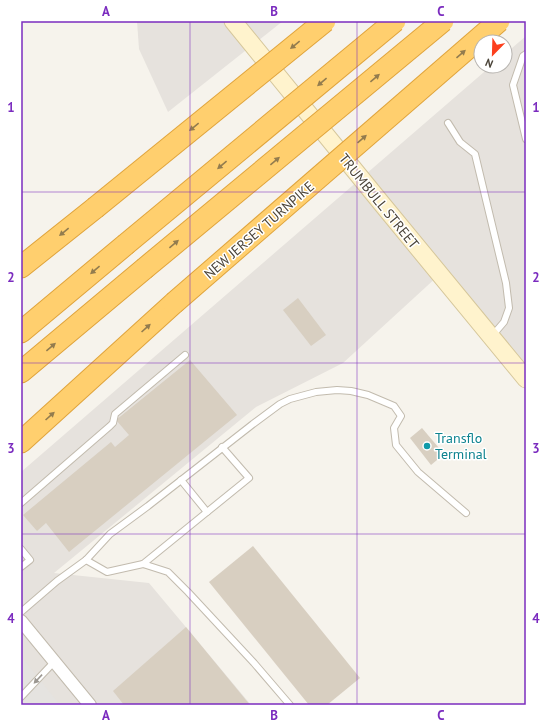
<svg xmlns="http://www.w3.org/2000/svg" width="547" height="726" viewBox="0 0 547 726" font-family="'PT Sans',sans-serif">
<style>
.industrial{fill:#e6e2dd}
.parking{fill:#e5e3e0}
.building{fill:#d8cfc1}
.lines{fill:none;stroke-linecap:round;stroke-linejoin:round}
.lane-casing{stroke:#c2bbae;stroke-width:8}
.street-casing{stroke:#c2bbae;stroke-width:14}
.secondary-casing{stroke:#d6c79b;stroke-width:19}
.highway-casing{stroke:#e0a43c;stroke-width:23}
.lane{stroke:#fff;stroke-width:6}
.street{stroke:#fff;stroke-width:12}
.secondary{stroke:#fff3cd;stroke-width:17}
.highway{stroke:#ffcf6e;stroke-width:21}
.highway-bridge-casing{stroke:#e0a43c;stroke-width:23;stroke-linecap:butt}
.highway-bridge{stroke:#ffcf6e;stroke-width:21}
.oneway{fill:#937c4e}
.oneway2{fill:#9c9892}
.grid{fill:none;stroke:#7b2cbf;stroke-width:1;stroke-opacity:0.55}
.culture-dot{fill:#0f9aa8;stroke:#fff;stroke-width:1.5}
.labels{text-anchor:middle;stroke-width:3;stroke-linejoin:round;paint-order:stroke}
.street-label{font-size:14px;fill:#4b4439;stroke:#fff}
.culture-label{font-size:14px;fill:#0d838f;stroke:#fff;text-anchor:start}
.neatline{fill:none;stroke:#7b2cbf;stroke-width:1.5}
.grid-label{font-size:13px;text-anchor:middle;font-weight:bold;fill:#7b2cbf}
</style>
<rect width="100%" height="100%" fill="#f6f3ec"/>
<g class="industrial">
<path d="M137,21H283L168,112L139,49Z"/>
<path d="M526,36V364L513,367L439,275L343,363L256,407L54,573L149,583L251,705H21V472L491,66H505V54Z"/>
</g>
<path class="parking" d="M21,656L60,705H21Z"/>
<g class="building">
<path d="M298,298L326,335L311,346L283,310Z"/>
<path d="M190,360L237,415L69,552L46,523L37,531L23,515L111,442L115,447L129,435L116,420Z"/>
<path d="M422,428L444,454L431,465L410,438Z"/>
<path d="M253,546L360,678L327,705H309L209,582Z"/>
<path d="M186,627L250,705H124L113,691Z"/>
</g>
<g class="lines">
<g class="lane-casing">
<g id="lane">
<path d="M526,54L523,56L513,85L526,139"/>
<path d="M448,123L460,142L475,154L506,283L509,308L504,322L492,336"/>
<path d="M21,503L110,426L113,423L115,414L185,355"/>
<path d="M207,512L249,478L222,447"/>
<path d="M21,549L30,560L21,567"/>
<path d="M86,560L107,572L143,564L207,512L181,480"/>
<path d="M143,564L168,572L188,592L254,663L290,705"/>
<path d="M21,612L57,581L86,560L110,534L148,506L253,424L280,404L290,399L316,392L337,390L351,391L368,395L394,406L401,416L394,428L396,445L418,472L466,513"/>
<path d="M21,697L54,662"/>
</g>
</g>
<g class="street-casing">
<path id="street" d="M21,621L90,705"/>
</g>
<g class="secondary-casing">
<path id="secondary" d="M233,21L382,204L526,379"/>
</g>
<g class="highway-casing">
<g id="highway">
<path d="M21,267L95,208"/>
<path d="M21,332L125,245"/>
<path d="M21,372L144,269"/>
<path d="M21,442L174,303"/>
</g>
</g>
<use href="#lane" class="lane"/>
<use href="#street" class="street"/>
<use href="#secondary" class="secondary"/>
<use href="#highway" class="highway"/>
<g class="highway-bridge-casing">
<g id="highway-bridge">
<path d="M95,208L325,21"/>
<path d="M125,245L395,21"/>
<path d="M144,269L443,21"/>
<path d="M174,303L499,21"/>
</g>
</g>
<use href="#highway-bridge" class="highway-bridge"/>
</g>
<defs><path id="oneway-solid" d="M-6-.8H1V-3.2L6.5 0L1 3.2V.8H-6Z"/></defs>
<g class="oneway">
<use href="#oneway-solid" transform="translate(295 45) rotate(141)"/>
<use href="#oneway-solid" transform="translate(461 54) rotate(-41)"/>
<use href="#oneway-solid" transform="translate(375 78) rotate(-40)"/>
<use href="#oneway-solid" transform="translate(322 82) rotate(140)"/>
<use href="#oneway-solid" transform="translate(194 127) rotate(141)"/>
<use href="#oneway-solid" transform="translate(362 139) rotate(-41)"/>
<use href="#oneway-solid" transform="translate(275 161) rotate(-40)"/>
<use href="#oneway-solid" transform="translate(222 165) rotate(140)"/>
<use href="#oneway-solid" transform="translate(64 232) rotate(141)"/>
<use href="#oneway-solid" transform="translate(174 244) rotate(-40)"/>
<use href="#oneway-solid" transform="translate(95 270) rotate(140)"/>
<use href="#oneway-solid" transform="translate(146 328) rotate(-42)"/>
<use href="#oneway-solid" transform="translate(51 347) rotate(-40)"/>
<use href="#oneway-solid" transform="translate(50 416) rotate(-42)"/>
</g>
<use class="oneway2" href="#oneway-solid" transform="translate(38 679) rotate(133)"/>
<path class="grid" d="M190,21V705M357,21V705M21,192H526M21,363H526M21,534H526"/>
<circle class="culture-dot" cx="427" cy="446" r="4"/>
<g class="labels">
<g class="street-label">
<text transform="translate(379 201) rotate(51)" y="5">TRUMBULL STREET</text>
<text transform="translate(259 230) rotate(-41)" y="5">NEW JERSEY TURNPIKE</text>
</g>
<g class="culture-label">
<text x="435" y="443">Transflo<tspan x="435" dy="16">Terminal</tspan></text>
</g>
</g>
<rect width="547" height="726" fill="none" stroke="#ffffff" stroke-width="44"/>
<g transform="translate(493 54) rotate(203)"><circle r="19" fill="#ffffff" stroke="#b7b4b0"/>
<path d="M0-3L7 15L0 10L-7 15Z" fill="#fc3f1d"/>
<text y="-6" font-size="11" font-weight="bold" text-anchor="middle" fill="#4b4439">N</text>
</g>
<rect x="22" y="22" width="503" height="682" class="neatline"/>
<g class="grid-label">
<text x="106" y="16">A</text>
<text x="274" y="16">B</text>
<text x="441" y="16">C</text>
<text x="11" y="112">1</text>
<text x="536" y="112">1</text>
<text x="11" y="282">2</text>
<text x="536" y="282">2</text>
<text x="11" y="453">3</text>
<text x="536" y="453">3</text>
<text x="11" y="623">4</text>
<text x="536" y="623">4</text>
<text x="106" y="720">A</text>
<text x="274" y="720">B</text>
<text x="441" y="720">C</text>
</g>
</svg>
